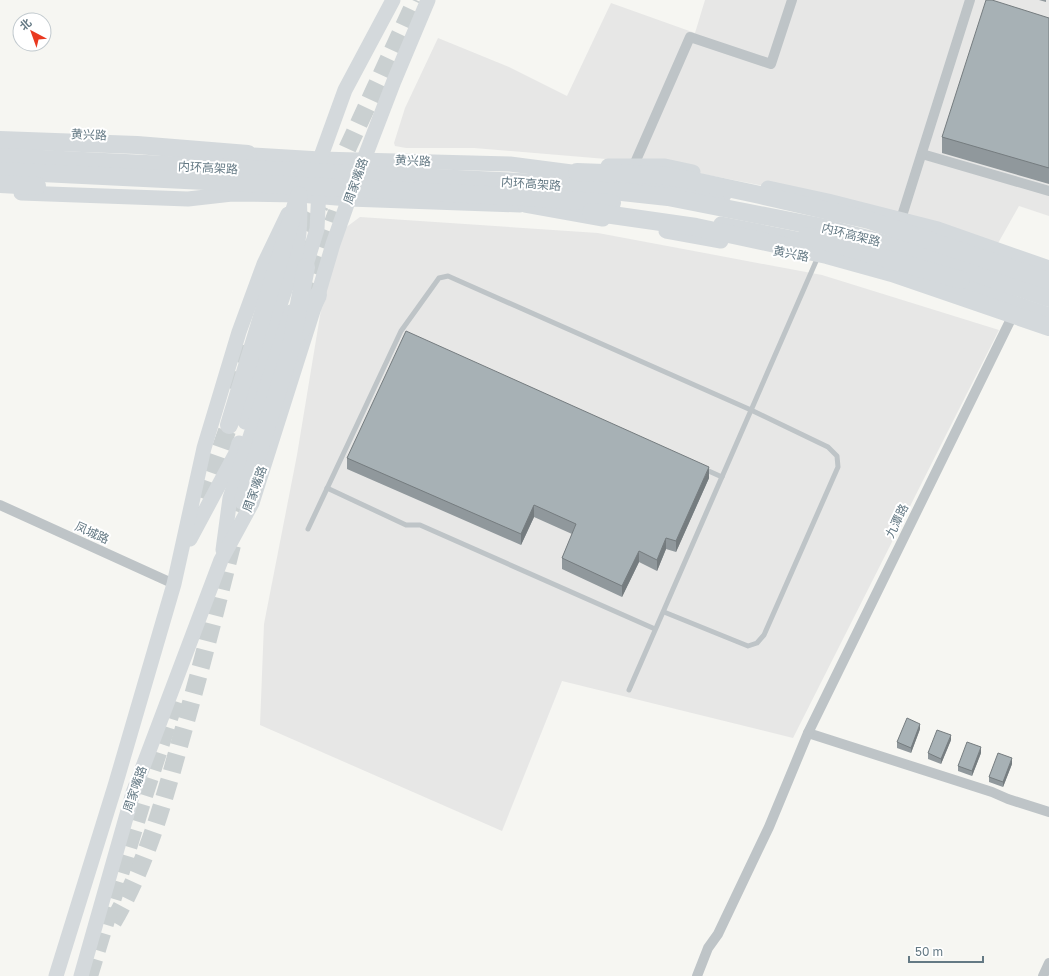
<svg xmlns="http://www.w3.org/2000/svg" width="1049" height="976" viewBox="0 0 1049 976" font-family="'Golos Text','Noto Sans SC',sans-serif">
<style>
.built{fill:#e7e7e6}
.lines{fill:none;stroke-linecap:round;stroke-linejoin:round}
.highway-tunnel{stroke:#cad0d1;stroke-width:18;stroke-dasharray:18 9;stroke-linecap:butt}
.lane{stroke:#bec4c7;stroke-width:5}
.street{stroke:#bec4c7;stroke-width:10}
.primary{stroke:#d4d9dc;stroke-width:15}
.highway{stroke:#d4d9dc;stroke-width:18}
.wall{fill:#90989c}
.shaded-wall{fill:#757c7f}
.building{fill:#a7b1b5;stroke:#757c7f}
.labels{text-anchor:middle;stroke-width:4;stroke-linejoin:round;paint-order:stroke}
.street-label{font-size:12px;fill:#647984;stroke:#fff}
</style>
<rect width="100%" height="100%" fill="#f6f6f2"/>
<g class="built">
<path d="M705,0H1049V216L1019,206L997,245L841,201L642,162L474,148H406L395,146L394,143L405,108L438,38L509,67L567,96L611,3L695,33Z"/>
<path d="M360,217L598,233L822,275L999,330L793,738L562,681L502,831L260,725L264,624L297,455L333,237Z"/>
</g>
<g class="lines">
<g class="highway-tunnel">
<path d="M336,173L416,0"/>
<path d="M296,256L320,205"/>
<path d="M305,299L337,212"/>
<path d="M227,387L251,339"/>
<path d="M194,524L229,425"/>
<path d="M228,537L245,485"/>
<path d="M113,922C147,864 164,800 182,735C200,672 216,609 232,545"/>
<path d="M89,976L142,802L175,700"/>
</g>
<g class="lane">
<path d="M702,468L722,477"/>
<path d="M327,488L406,525H420L655,629"/>
<path d="M308,529L401,331L439,278L448,276L751,410L828,447L837,456L838,467L764,635L757,643L748,646L664,612"/>
<path d="M629,690L817,259"/>
</g>
<g class="street">
<path d="M922,154L1049,191"/>
<path d="M634,165L690,37L771,64L792,0"/>
<path d="M901,219L970,0"/>
<path d="M0,505L174,584"/>
<path d="M808,733L992,792L1008,799L1049,812"/>
<path d="M697,976L708,948L718,934L769,827L808,733L1010,321"/>
<path d="M1043,976L1049,963"/>
</g>
<g class="primary">
<path d="M236,154L320,159L510,164L587,174"/>
<path d="M608,166H665L693,172"/>
<path d="M361,167L394,81L428,0"/>
<path d="M315,168L320,159L345,90L393,0"/>
<path d="M621,180L724,195"/>
<path d="M768,188L828,201L938,229L1049,268"/>
<path d="M21,193L188,199L232,194L299,195L349,199L520,205"/>
<path d="M525,205L603,219"/>
<path d="M721,224L817,243"/>
<path d="M666,231L721,241"/>
<path d="M302,278L317,229L319,188"/>
<path d="M948,280L1049,315"/>
<path d="M245,422C254,391 262,359 272,328C287,282 304,249 299,198"/>
<path d="M190,539L236,453L239,443"/>
<path d="M223,550L230,498L291,312"/>
<path d="M56,976L115,786L174,584L204,448L239,332L264,264L288,214"/>
<path d="M81,976L133,793L221,560L252,503L318,295L333,244L352,190"/>
</g>
<g class="highway">
<path d="M0,140L137,145L248,154"/>
<path d="M0,157L539,183L668,197L826,228L875,241L916,253L1049,298"/>
<path d="M0,171L508,196L612,203"/>
<path d="M577,172L659,175L690,180L760,195L869,220L1049,281"/>
<path d="M0,184L37,186"/>
<path d="M591,212L696,227L827,255L892,273L1049,327"/>
<path d="M807,236L961,280"/>
<path d="M300,332L318,295"/>
<path d="M229,425L299,195"/>
<path d="M243,501L290,352L306,267"/>
</g>
</g>
<g class="wall">
<path d="M1039,0H1046V2Z"/>
<path d="M1049,18V184L942,153V137Z"/>
<path d="M347,458L709,478L676,552L666,549L657,571L639,562L622,597L562,569V558L572,534L534,517L521,545L347,469Z"/>
<path d="M920,729L911,753L897,748V742Z"/>
<path d="M951,740L941,764L928,759V753Z"/>
<path d="M981,753L972,776L958,771V766Z"/>
<path d="M1012,764L1003,787L989,782V777Z"/>
</g>
<g class="shaded-wall">
<path d="M709,467V478L676,552V541Z"/>
<path d="M534,505V517L521,545V534Z"/>
<path d="M666,538V549L657,571V560Z"/>
<path d="M639,551V562L622,597V586Z"/>
<path d="M920,724V729L911,753V748Z"/>
<path d="M951,735V740L941,764V759Z"/>
<path d="M981,747V753L972,776V771Z"/>
<path d="M1012,758V764L1003,787V782Z"/>
</g>
<g class="building">
<path d="M986,0H992L1049,18V168L942,137Z"/>
<path d="M406,331L709,467L676,541L666,538L657,560L639,551L622,586L562,558L576,524L534,505L521,534L347,458Z"/>
<path d="M907,718L920,724L911,748L897,742Z"/>
<path d="M937,730L951,735L941,759L928,753Z"/>
<path d="M967,742L981,747L972,771L958,766Z"/>
<path d="M998,753L1012,758L1003,782L989,777Z"/>
</g>
<g class="labels">
<g class="street-label">
<text transform="translate(89 135) rotate(2)" y="4">黄兴路</text>
<text transform="translate(413 161) rotate(2)" y="4">黄兴路</text>
<text transform="translate(208 168) rotate(3)" y="4">内环高架路</text>
<text transform="translate(356 181) rotate(-70)" y="4">周家嘴路</text>
<text transform="translate(531 184) rotate(4)" y="4">内环高架路</text>
<text transform="translate(851 235) rotate(14)" y="4">内环高架路</text>
<text transform="translate(791 254) rotate(11)" y="4">黄兴路</text>
<text transform="translate(255 489) rotate(-70)" y="4">周家嘴路</text>
<text transform="translate(897 521) rotate(-64)" y="4">九潭路</text>
<text transform="translate(92 533) rotate(24)" y="4">凤城路</text>
<text transform="translate(135 789) rotate(-71)" y="4">周家嘴路</text>
</g>
</g>
<g transform="translate(32 32) rotate(319)"><circle r="19" fill="#ffffff" stroke="#c1c9ce"/>
<path d="M0-3L7 15L0 10L-7 15Z" fill="#e93920"/>
<text y="-6" font-size="11" font-weight="bold" text-anchor="middle" fill="#647984">北</text>
</g>
<path d="M909 956v6h74v-6" fill="none" stroke="#647984" stroke-width="2"/>
<text x="915" y="956" font-size="12" fill="#647984" stroke="#ffffff" stroke-width="3" paint-order="stroke">50 m</text>
</svg>
